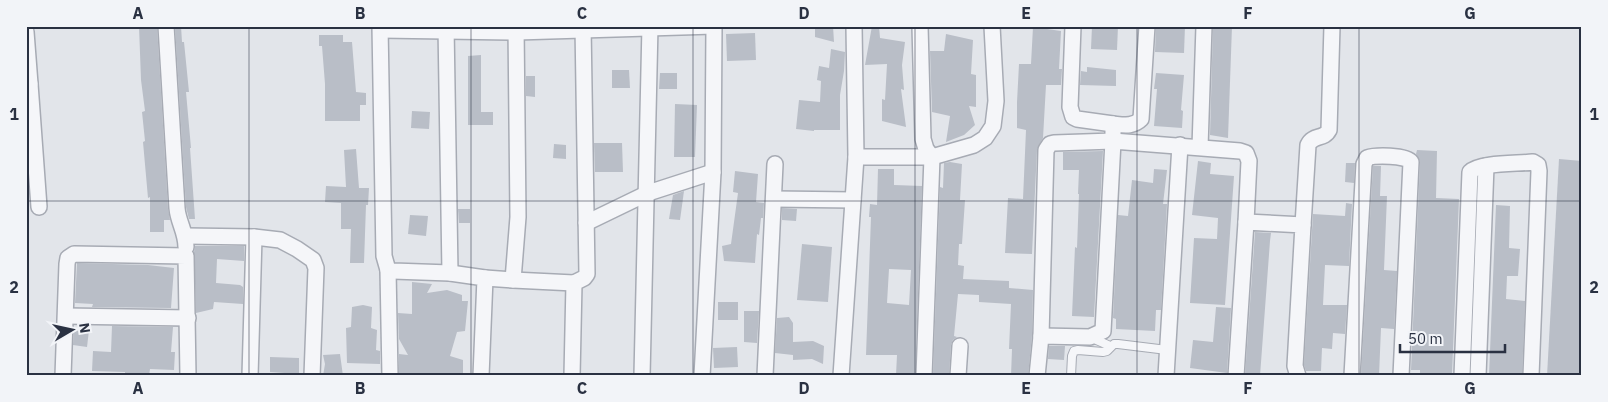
<svg xmlns="http://www.w3.org/2000/svg" width="1608" height="402" viewBox="0 0 1608 402" font-family="'IBM Plex Sans',sans-serif">
<style>
.building{fill:#b9bec7;fill-rule:evenodd}
.lines{fill:none;stroke-linecap:round;stroke-linejoin:round}
.lane-casing{stroke:#a7abb4;stroke-width:10}
.street-casing{stroke:#a7abb4;stroke-width:18}
.lane{stroke:#f5f6f9;stroke-width:8}
.street{stroke:#f5f6f9;stroke-width:15}
.grid{fill:none;stroke:#2a3142;stroke-width:1;stroke-opacity:0.55}
.neatline{fill:none;stroke:#2a3142;stroke-width:2}
.grid-label{font-size:16px;text-anchor:middle;font-weight:bold;fill:#2a3142}
</style>
<rect width="100%" height="100%" fill="#e2e5ea"/>
<g class="building">
<path d="M139,26H157L168,209L170,220H164V232H150V197L148,198L143,142L145,141L142,112L145,111L141,80Z"/>
<path d="M175,26H181L182,42H184L189,92H186L191,148H190L195,219H189L186,207Z"/>
<path d="M815,26H833L834,42L815,37Z"/>
<path d="M872,26H879L880,38L905,42L902,65L904,90L901,89L906,127L882,121V99L885,100L887,64L865,65Z"/>
<path d="M1092,26H1118L1117,50L1091,49Z"/>
<path d="M1156,26H1185L1184,53L1155,52Z"/>
<path d="M1213,26H1232L1228,138L1210,135Z"/>
<path d="M1033,27L1061,31L1059,69H1062L1061,85H1046L1043,138L1037,150L1032,254L1005,253L1008,198L1023,199L1026,130L1017,128V102L1019,64H1031Z"/>
<path d="M755,33L756,60L727,61L726,34Z"/>
<path d="M946,34L973,40L971,74L976,75V107L969,106L975,125L964,135L946,142L950,116L932,112L930,51H944Z"/>
<path d="M319,35H343V42H352L356,92L366,93V105H360V121H325V84L322,46H319Z"/>
<path d="M831,49L845,52L844,71L840,95V130H814V131L796,129L799,100L820,102L821,81L817,80L819,66L829,68Z"/>
<path d="M481,55V112H493V125H468V56Z"/>
<path d="M1087,67L1116,70V86L1080,85L1081,71L1087,72Z"/>
<path d="M612,70H629L630,88H612Z"/>
<path d="M660,73H677V89H659Z"/>
<path d="M1156,73L1184,75L1181,110L1183,111L1182,128L1154,126L1157,89H1154Z"/>
<path d="M526,76H535V97L526,96Z"/>
<path d="M675,104L697,105L695,157H674Z"/>
<path d="M412,111L430,112L429,129L411,128Z"/>
<path d="M594,143H622L623,172H595Z"/>
<path d="M554,144L566,145V159L553,158Z"/>
<path d="M356,149L359,188H369L368,205H366L364,263H350L351,229H341V203L325,202L326,186L346,187L344,150Z"/>
<path d="M1417,150L1437,151L1436,198L1459,199L1452,375L1420,376V370H1411L1420,162L1416,154Z"/>
<path d="M1103,151L1094,317L1072,316L1075,247L1077,248L1079,194H1078L1079,170H1063V152Z"/>
<path d="M1559,159L1582,161V376H1547Z"/>
<path d="M1198,161L1211,163L1210,174L1234,176L1225,305L1190,303L1194,238L1217,239L1218,218L1192,215Z"/>
<path d="M950,162L962,164L960,200H965L962,244H959L958,265L964,266L963,279L1009,281V288L1033,290L1032,335L1028,376H1011L1012,349H1009L1011,304L979,302V295L958,294L954,336L957,337L953,340L951,345L949,376H933L940,187L943,188L944,163Z"/>
<path d="M1346,163H1355L1354,183L1345,182Z"/>
<path d="M1373,166H1381L1380,196H1387L1384,270L1397,271L1394,329L1381,328L1379,376H1361Z"/>
<path d="M878,169H894V185L922,186L915,376L896,375L897,355H866L871,217H869L870,204L877,205ZM889,269L911,270L909,305L887,303Z"/>
<path d="M1154,169L1167,170L1163,204H1167L1161,310H1156L1155,331L1116,329V319L1113,318L1118,215L1128,216L1132,180L1153,183Z"/>
<path d="M735,171L758,174L756,202L764,203L763,218H761L759,235L757,234L755,263L724,261L722,246L731,244L738,193L733,192Z"/>
<path d="M684,191L680,220L669,219L673,195Z"/>
<path d="M1346,203L1352,204L1349,266L1325,265L1323,305H1347L1345,334L1333,333L1332,349L1322,348L1321,371H1306L1304,365L1313,214L1345,216Z"/>
<path d="M1496,205L1510,206L1509,248L1520,249L1518,276H1507L1506,299L1525,301L1522,376H1489Z"/>
<path d="M782,208L797,209L796,221L782,220Z"/>
<path d="M458,209H470V223H459Z"/>
<path d="M410,215L428,216L426,236L408,234Z"/>
<path d="M1255,232L1271,233L1270,241L1260,376H1245Z"/>
<path d="M802,244L832,247L828,302L797,300Z"/>
<path d="M195,246H244V261L217,259L216,283L240,285L243,287V304L214,302L213,309L196,313L194,252Z"/>
<path d="M77,263L148,265L174,268L171,308L92,307L93,304L75,303Z"/>
<path d="M412,282L432,284L427,293L447,290L462,295V301H468L465,331L457,332L450,356L463,360V376H399V354L408,355L399,339L398,313L412,314Z"/>
<rect x="718" y="302" width="20" height="18"/>
<path d="M363,305L372,307L371,328L377,330L376,350L380,351V364L347,363L346,328L351,327L352,307Z"/>
<path d="M1216,307L1231,308L1227,373L1190,368L1193,340L1213,342Z"/>
<path d="M744,311H759L757,343L744,342Z"/>
<path d="M789,317L793,323V342L813,341L824,346L823,364L812,359L793,360V355L775,353L777,318Z"/>
<path d="M112,326L173,327L171,352H175L174,370L150,369L149,376H125V372L92,371L93,351L111,352Z"/>
<path d="M74,328L89,330L87,347L73,345Z"/>
<path d="M1049,346H1065L1064,360L1048,359Z"/>
<path d="M737,347L738,367L714,368L713,348Z"/>
<path d="M340,354L343,376H323L325,364L323,355Z"/>
<path d="M270,357L299,358V374L270,372Z"/>
</g>
<g class="lines">
<g class="lane-casing">
<g id="lane">
<path d="M1090,337L1110,346"/>
<path d="M1071,376L1072,356L1074,351L1078,350L1103,352L1107,351L1114,344H1118L1167,350"/>
</g>
</g>
<g class="street-casing">
<g id="street">
<path d="M166,26L177,208C178,222 186,232 186,247"/>
<path d="M380,26L384,256L388,270L393,271L450,273L485,278L481,376"/>
<path d="M446,26L450,273"/>
<path d="M920,26L923,139L926,149L932,157L924,376"/>
<path d="M1073,26L1070,107L1073,117L1077,119L1113,124"/>
<path d="M381,30L517,32L714,26"/>
<path d="M26,32L30,84H26"/>
<path d="M30,84L39,207"/>
<path d="M1200,147L1204,26"/>
<path d="M856,157H932L974,145L985,138L993,126L996,101L992,26"/>
<path d="M774,199L853,200"/>
<path d="M586,223L648,193L713,172"/>
<path d="M1303,225L1308,145C1313,134 1324,140 1329,130L1332,26"/>
<path d="M186,236L254,237L280,240L297,249L313,260L316,268L312,376"/>
<path d="M388,270L390,376"/>
<path d="M485,278L513,280L518,217L516,26"/>
<path d="M513,280L574,283"/>
<path d="M66,316L188,318"/>
<path d="M1041,336L1046,150L1050,144L1054,143L1113,141V124C1124,125 1133,127 1141,119L1147,26"/>
<path d="M63,376L67,264L68,258L74,254L186,256L188,376"/>
<path d="M250,376L254,237"/>
<path d="M572,376L574,283L584,278L587,274L583,26"/>
<path d="M642,376L650,26"/>
<path d="M702,376L713,172L714,26"/>
<path d="M765,376L775,164"/>
<path d="M841,376L856,157L854,26"/>
<path d="M958,376L960,346"/>
<path d="M1037,376L1041,336L1090,337L1103,331L1113,141L1240,151L1246,153L1249,161L1246,222"/>
<path d="M1166,376L1180,145"/>
<path d="M1236,376L1246,222L1303,225L1295,366L1298,376"/>
<path d="M1352,376L1364,164L1367,158C1375,155 1406,155 1411,162L1401,376"/>
<path d="M1462,376L1470,172C1480,162 1519,164 1533,162L1538,165L1539,171L1531,376"/>
<path d="M1478,376L1486,166"/>
</g>
</g>
<use href="#lane" class="lane"/>
<use href="#street" class="street"/>
</g>
<path class="grid" d="M249,26V376M471,26V376M693,26V376M915,26V376M1137,26V376M1359,26V376M26,201H1582"/>
<rect width="1608" height="402" fill="none" stroke="#f2f4f8" stroke-width="55"/>
<g transform="translate(72 330) rotate(81)" stroke="#f2f4f8" stroke-width="4" paint-order="stroke">
<path d="M0-4L9 19L0 12L-9 19Z" fill="#2a3142"/>
<text y="-8" font-size="14" font-weight="bold" text-anchor="middle" fill="#2a3142">N</text>
</g>
<path d="M1400 344v8h105v-8" fill="none" stroke="#2a3142" stroke-width="2.5"/>
<text x="1408" y="344" font-size="15" fill="#2a3142" stroke="#f2f4f8" stroke-width="4" paint-order="stroke">50 m</text>
<rect x="28" y="28" width="1552" height="346" class="neatline"/>
<g class="grid-label">
<text x="138" y="19">A</text>
<text x="360" y="19">B</text>
<text x="582" y="19">C</text>
<text x="804" y="19">D</text>
<text x="1026" y="19">E</text>
<text x="1248" y="19">F</text>
<text x="1470" y="19">G</text>
<text x="14" y="120">1</text>
<text x="1594" y="120">1</text>
<text x="14" y="293">2</text>
<text x="1594" y="293">2</text>
<text x="138" y="394">A</text>
<text x="360" y="394">B</text>
<text x="582" y="394">C</text>
<text x="804" y="394">D</text>
<text x="1026" y="394">E</text>
<text x="1248" y="394">F</text>
<text x="1470" y="394">G</text>
</g>
</svg>
